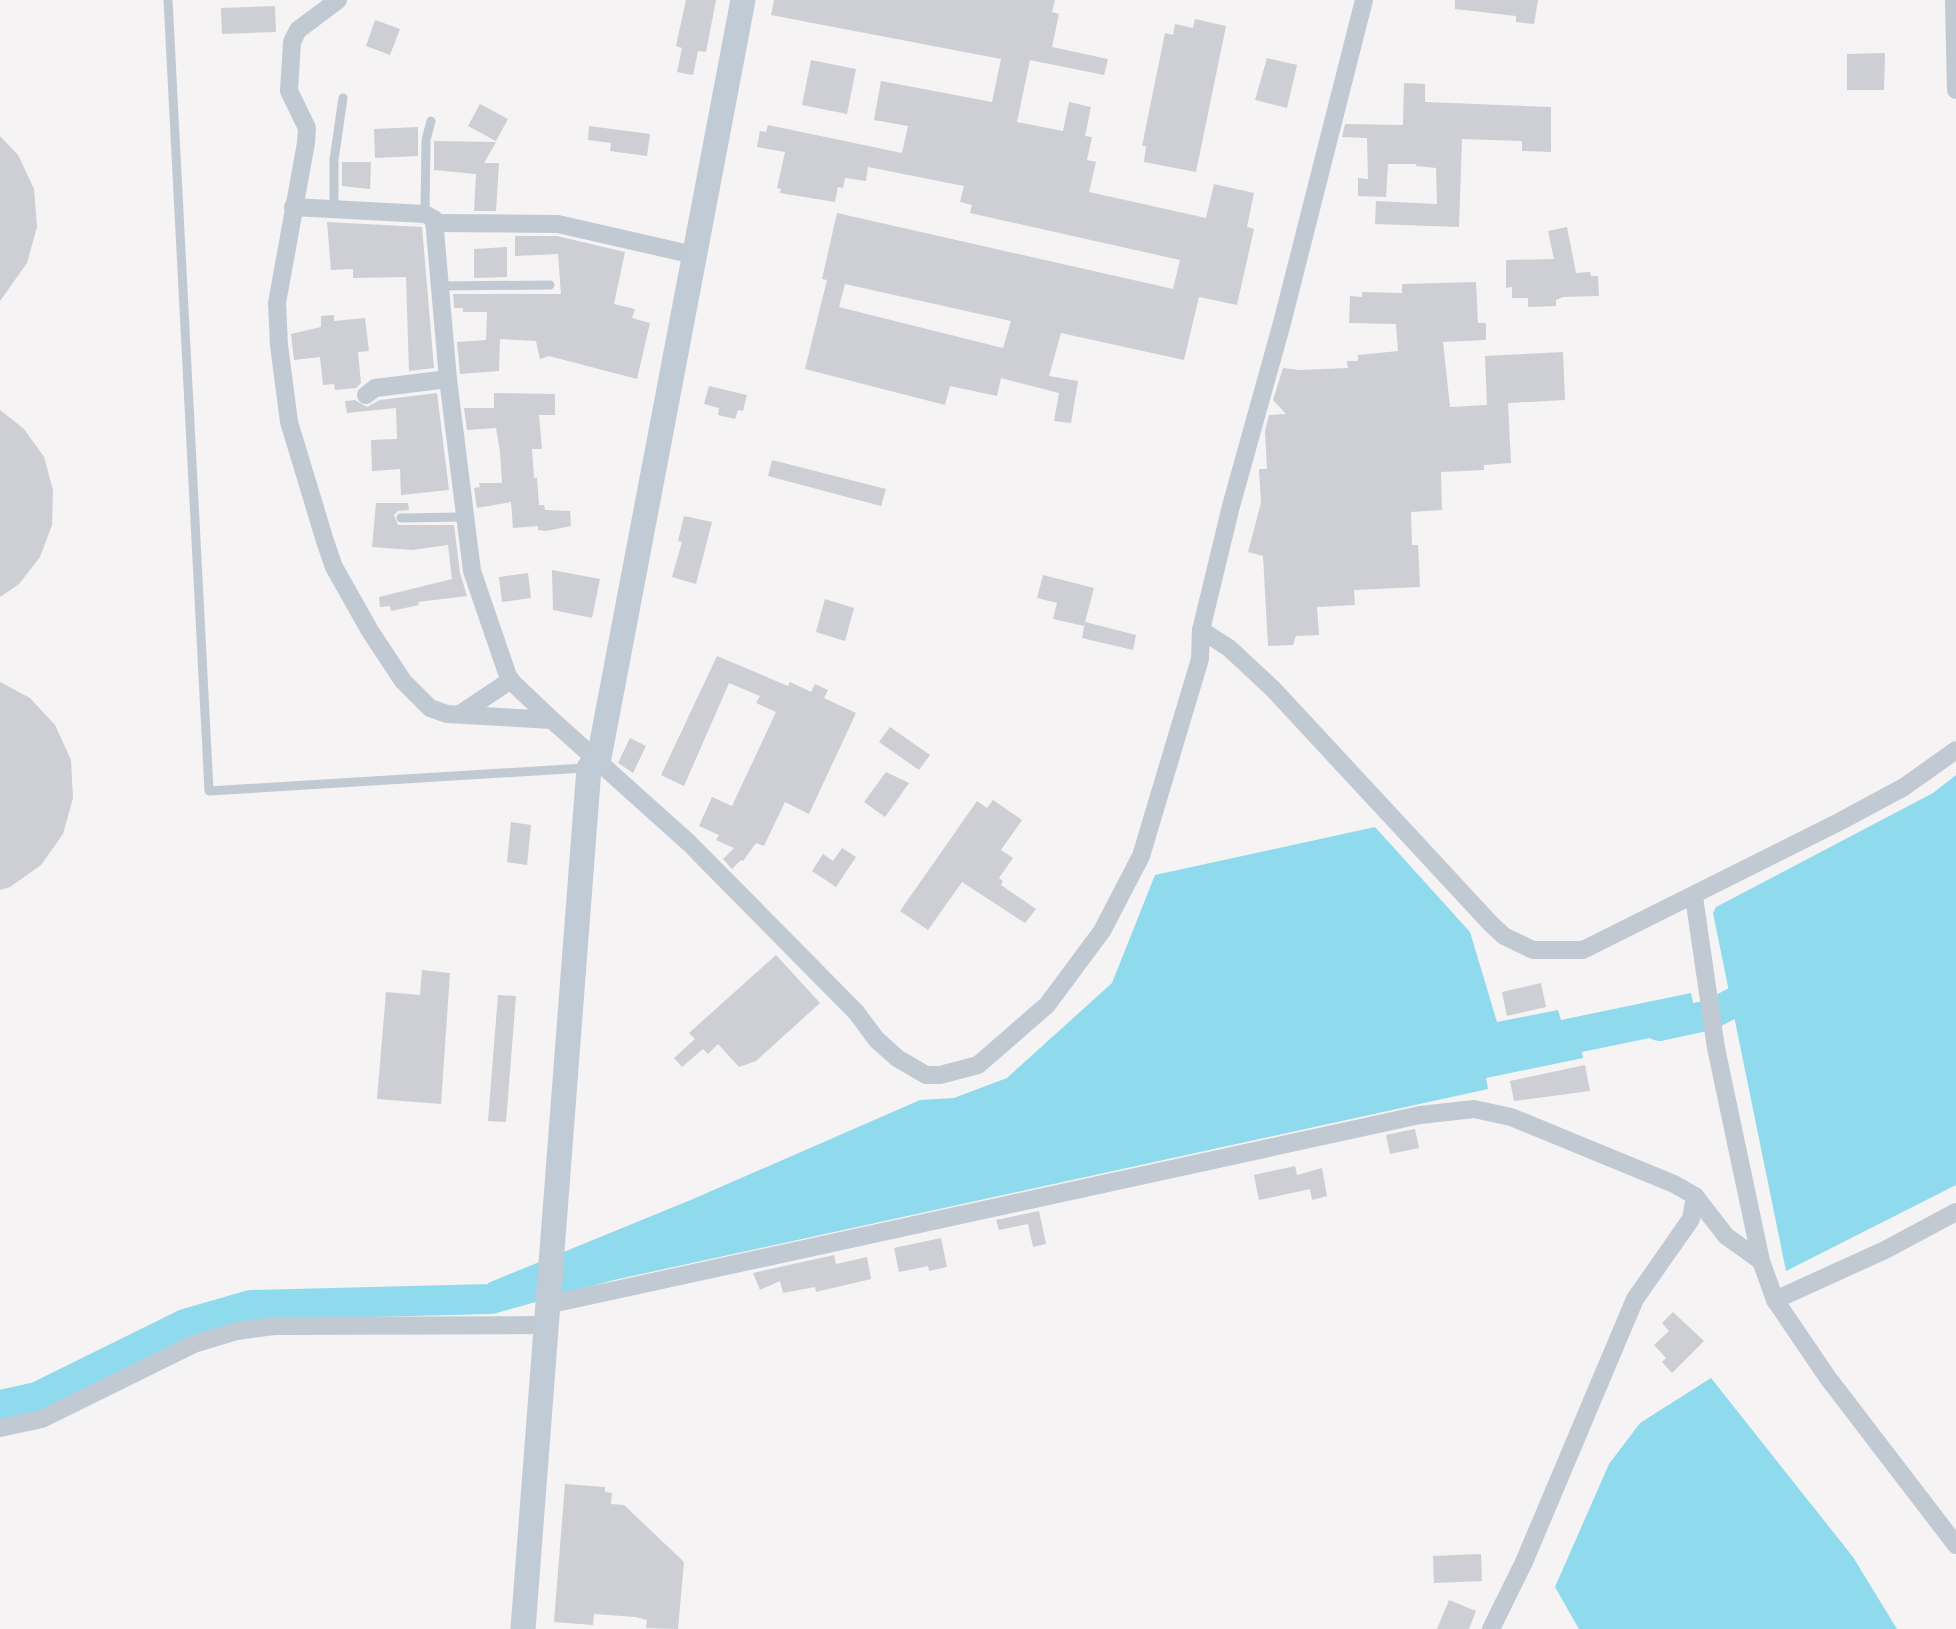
<svg xmlns="http://www.w3.org/2000/svg" width="1956" height="1629" viewBox="0 0 1956 1629" font-family="'Alegreya Sans',sans-serif">
<style>
.water{fill:#90daee}
.lines{fill:none;stroke-linecap:round;stroke-linejoin:round}
.river{stroke:#90daee;stroke-width:30}
.building{fill:#cdcfd5;fill-rule:evenodd}
.lane{stroke:#c1cad2;stroke-width:9}
.street{stroke:#c1cad2;stroke-width:18}
.secondary{stroke:#c1cbd6;stroke-width:25}
</style>
<rect width="100%" height="100%" fill="#f5f3f3"/>
<g class="water">
<path d="M1956,775V1185L1786,1271L1713,913L1716,907L1933,793Z"/>
<path d="M1375,827L1470,932L1497,1022L1558,1010L1561,1020L1691,993L1698,1028L1582,1052L1583,1058L1486,1078L1488,1089L614,1280L493,1314L488,1283L693,1199L920,1100L954,1098L1007,1078L1112,983L1155,875Z"/>
<path d="M1711,1378L1853,1557L1897,1629H1579L1555,1587L1609,1464L1640,1423Z"/>
</g>
<g class="lines">
<g class="river">
<path d="M1659,1026L1710,1015L1765,986"/>
<path d="M0,1405L37,1397L185,1324L251,1305L490,1299L528,1283"/>
</g>
</g>
<g class="building">
<path d="M686,0H716L706,52L698,51L693,75L677,72L682,48L676,46Z"/>
<path d="M774,0H1055L1052,12L1059,14L1052,47L1108,59L1104,75L1030,60L1017,122L1063,131L1069,102L1091,107L1085,136L1092,137L1087,160L1096,162L1089,192L1206,218L1214,184L1254,193L1247,227L1254,229L1237,305L1199,297L1184,360L1061,333L1049,376L1078,381L1071,423L1054,421L1059,393L1001,378L997,396L950,386L945,405L805,369L827,280L822,279L837,213L1173,289L1180,260L970,213L972,205L960,202L964,186L868,167L866,181L845,178L843,188L838,187L835,202L780,193L781,189L777,188L785,152L757,147L760,131L766,132L768,125L902,153L908,126L874,120L881,81L992,102L1001,59L771,15ZM845,284L1011,321L1003,348L839,307Z"/>
<path d="M1455,0H1538L1534,24L1516,22V16L1455,9Z"/>
<path d="M275,6L276,32L222,34L221,8Z"/>
<path d="M1195,19L1226,26L1196,172L1144,162L1146,146H1142L1165,33L1173,35L1175,24L1193,28Z"/>
<path d="M375,20L400,29L390,55L366,46Z"/>
<path d="M1885,53L1884,90H1847V54Z"/>
<path d="M1267,58L1297,65L1287,108L1255,100Z"/>
<path d="M811,60L856,69L847,114L802,105Z"/>
<path d="M1404,83L1425,84V102L1551,107V152L1522,151V141L1462,139L1459,227L1375,224L1376,201L1437,204L1436,168L1416,166V164H1388L1386,197L1358,196V178L1368,179L1367,138L1342,137L1345,124L1403,125Z"/>
<path d="M480,104L508,119L496,141L468,126Z"/>
<path d="M589,126L650,134L647,156L610,151L611,143L588,140Z"/>
<path d="M418,127V156L375,158L374,129Z"/>
<path d="M0,136L18,155L34,189L37,227L27,263L0,301Z"/>
<path d="M434,141L496,142L484,163H499L496,211H474L476,174L434,170Z"/>
<path d="M342,162H371L370,189L342,186Z"/>
<path d="M327,222L422,227L434,368L409,371L406,277L353,278V269L331,270Z"/>
<path d="M1567,227L1576,273L1590,272L1591,276H1598L1599,296L1563,297L1556,300V306L1528,307V298H1512V287L1506,288V260L1554,259L1548,231Z"/>
<path d="M515,236H557L625,252L614,304L635,309L632,318L650,323L637,379L549,356L540,359L536,341L500,339L499,371L460,374L457,342L486,340L487,312H463V308H454L453,294H561L558,254L515,256Z"/>
<path d="M507,247V277L474,278V249Z"/>
<path d="M1476,282L1478,323H1486V340L1443,342L1450,407L1487,405L1485,356L1563,352L1565,400L1508,403L1511,463L1484,465V470L1441,472L1442,510L1411,512L1412,545H1418L1420,587L1354,590L1355,605L1317,607L1319,635L1296,636L1293,645L1268,646L1263,556L1248,552L1261,503L1259,469H1267L1265,431L1269,415L1286,414L1273,400L1283,368L1299,370L1348,368L1347,361H1358V355L1398,351L1396,324L1349,323L1350,296L1362,297V292L1402,293V284Z"/>
<path d="M334,315V321L365,318L369,351L358,352L361,383L356,388L335,390L334,384L323,385L320,357L294,360L291,334L321,327V316Z"/>
<path d="M709,386L747,395L743,411L738,410L735,419L718,415L719,408L704,404Z"/>
<path d="M437,393L449,490L401,495L400,469L372,471L371,440L397,439L396,408L347,413L345,401L355,400L367,407L380,400Z"/>
<path d="M494,393L555,394V415H539L542,449H532L534,478H537L539,505H544L545,510L570,511L571,526L546,531L538,530V526L513,528L511,502L477,508L474,488L480,487L479,483H502L500,452L496,428L467,430L464,408H494Z"/>
<path d="M0,410L24,429L44,457L53,490L52,525L40,557L19,584L0,597Z"/>
<path d="M772,460L886,489L881,506L768,476Z"/>
<path d="M376,503H408L409,510L398,511L394,515L398,525H454L460,573L467,596L418,602L419,605L391,611L390,606L380,607L379,597L452,579L448,545L412,550L372,547Z"/>
<path d="M684,516L712,522L696,584L672,577L682,542L678,541Z"/>
<path d="M552,570L600,579L592,618L553,610Z"/>
<path d="M528,573L531,598L502,602L499,577Z"/>
<path d="M1043,575L1094,588L1084,626L1053,619L1057,603L1037,598Z"/>
<path d="M825,599L854,608L845,641L816,632Z"/>
<path d="M1085,622L1136,635L1133,650L1082,638Z"/>
<path d="M717,656L788,686L790,682L811,692L815,684L828,690L824,698L856,713L809,814L785,802L764,846L756,843L743,861L741,860L732,869L723,859L734,848L716,840L719,835L699,826L712,797L732,806L776,712L756,703L760,696L729,683L684,786L661,775Z"/>
<path d="M0,682L30,698L55,725L71,760L73,798L63,834L41,865L10,887L0,890Z"/>
<path d="M890,727L930,755L919,770L879,742Z"/>
<path d="M630,738L646,746L633,773L618,763Z"/>
<path d="M886,772L909,783L885,817L864,802Z"/>
<path d="M993,800L1022,820L1001,850L1013,858L999,878L1003,881L1001,885L1036,909L1025,923L962,882L928,930L900,911L977,801L987,808Z"/>
<path d="M511,822L531,825L527,865L507,862Z"/>
<path d="M842,848L856,857L836,887L812,871L823,854L833,861Z"/>
<path d="M776,955L820,1003L756,1061L739,1067L718,1044L708,1054L703,1049L682,1067L674,1058L695,1039L689,1033Z"/>
<path d="M422,970L450,973L441,1104L377,1099L386,992L420,995Z"/>
<path d="M1541,983L1546,1007L1507,1016L1502,992Z"/>
<path d="M498,995L516,996L506,1122L488,1121Z"/>
<path d="M1585,1065L1590,1091L1514,1101L1510,1081Z"/>
<path d="M1415,1129L1419,1148L1390,1154L1386,1135Z"/>
<path d="M1295,1166L1297,1175L1322,1168L1327,1196L1312,1200L1310,1189L1259,1200L1254,1175Z"/>
<path d="M1039,1211L1046,1244L1033,1247L1028,1224L999,1230L996,1220Z"/>
<path d="M941,1238L947,1267L929,1271L928,1266L899,1272L894,1248Z"/>
<path d="M834,1255L836,1264L867,1257L871,1279L816,1292L815,1287L783,1293L780,1281L760,1290L753,1273Z"/>
<path d="M1673,1312L1704,1341L1672,1373L1662,1362L1666,1358L1654,1345L1669,1331L1662,1323Z"/>
<path d="M565,1484L605,1487V1492L612,1493L611,1504L624,1505L684,1562L678,1629L646,1628L647,1620L636,1617L594,1614L593,1625L554,1622Z"/>
<path d="M1481,1554L1482,1581L1434,1583L1433,1556Z"/>
<path d="M1449,1600L1476,1611L1469,1629H1437Z"/>
</g>
<g class="lines">
<g class="lane">
<path d="M168,0L209,791L584,768"/>
<path d="M334,209V160L343,98"/>
<path d="M425,214L426,140L431,121"/>
<path d="M439,286L550,285"/>
<path d="M401,518L465,517"/>
</g>
<g class="street">
<path d="M338,0L298,30L292,42L289,91L307,128L306,143L277,303L279,345L289,422L325,541L334,567L370,631L403,681L430,708L447,714L552,720L689,843L856,1012L876,1039L897,1058L926,1075H940L978,1065L1047,1005L1102,931L1141,856L1200,659L1201,630L1231,506L1282,323L1364,0"/>
<path d="M1954,0L1956,90"/>
<path d="M293,207L425,214L434,219L448,379L472,571L509,679L552,720"/>
<path d="M434,223L558,224L694,255"/>
<path d="M366,395L375,388L448,379"/>
<path d="M1201,630L1229,648L1274,690L1491,924L1504,936L1533,950H1583L1839,822L1904,787L1956,750"/>
<path d="M460,714L511,680"/>
<path d="M1694,897L1716,1048L1761,1261L1775,1300L1828,1378L1956,1545"/>
<path d="M1775,1300L1885,1250L1956,1212"/>
<path d="M547,1305L1420,1115L1474,1109L1511,1117L1674,1184L1695,1196L1726,1236L1761,1261"/>
<path d="M0,1428L42,1419L194,1344L237,1331L274,1326L546,1325"/>
<path d="M1491,1629L1524,1562L1635,1299L1691,1219L1695,1196"/>
</g>
<path class="secondary" d="M523,1629L589,768L598,763L743,0"/>
</g>
</svg>
